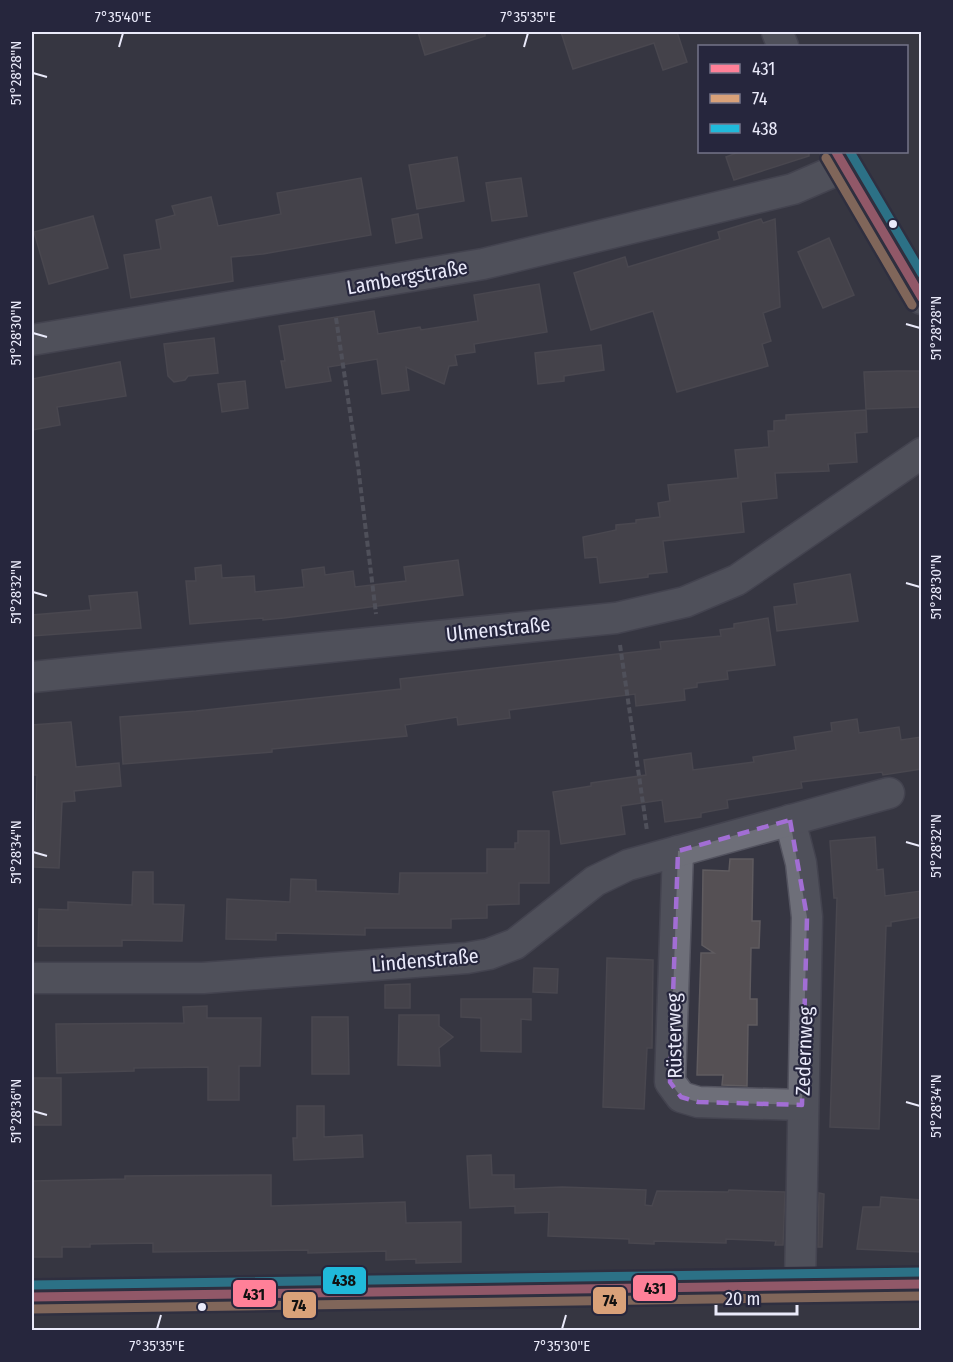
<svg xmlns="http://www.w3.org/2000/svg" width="953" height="1362" viewBox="0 0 953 1362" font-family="'Fira Sans Condensed',sans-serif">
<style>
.building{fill:#555054;stroke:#5f5b5f;stroke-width:1.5}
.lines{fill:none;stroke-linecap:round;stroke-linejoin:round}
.minor-casing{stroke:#53535f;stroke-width:33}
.path{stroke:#6e6f79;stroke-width:4;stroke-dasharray:6 3;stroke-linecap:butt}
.minor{stroke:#6e6f79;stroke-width:30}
.bus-1-casing{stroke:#26263d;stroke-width:14}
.bus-2-casing{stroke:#26263d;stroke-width:14}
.bus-3-casing{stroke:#26263d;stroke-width:14}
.bus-1{stroke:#ff8098;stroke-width:9}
.bus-2{stroke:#d9a179;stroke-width:9}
.bus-3{stroke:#20b9da;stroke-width:9}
.marked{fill:none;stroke:#a26ed4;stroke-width:4.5;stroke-dasharray:12 8;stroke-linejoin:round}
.ticks{fill:none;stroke:#eaeafa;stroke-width:2}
.bus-dot{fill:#eaeafa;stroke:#26263d;stroke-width:2}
.labels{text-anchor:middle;stroke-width:4.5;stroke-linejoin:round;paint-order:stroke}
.street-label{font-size:20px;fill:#eaeafa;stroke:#26263d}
.line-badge{stroke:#26263d;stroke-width:2}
.pale-badge-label{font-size:16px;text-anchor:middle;font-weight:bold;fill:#111}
.neatline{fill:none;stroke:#eaeafa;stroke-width:2}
.ticks-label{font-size:15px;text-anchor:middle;fill:#eaeafa}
</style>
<rect width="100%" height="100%" fill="#363642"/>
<g class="building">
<path d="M418,32H485V36L425,55Z"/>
<path d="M561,32H677L687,62L663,70L654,43L573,69Z"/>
<path d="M739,152H809V156L734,180L726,157Z"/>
<path d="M457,157L464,201L417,209L409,165Z"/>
<path d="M361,178L371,235L263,254L231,257L233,281L131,298L124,255L161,249L156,220L175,215L172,206L211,197L218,226L281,214L277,193Z"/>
<path d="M521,178L527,216L492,221L486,183Z"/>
<path d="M418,214L422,238L396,243L392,219Z"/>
<path d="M93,216L108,268L49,284L34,232Z"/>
<path d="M761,219L763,223L775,219L780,307L763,313L771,341L762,344L768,366L677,392L653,311L591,330L574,273L625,257L628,267L720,239L718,232Z"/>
<path d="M829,238L854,295L823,308L798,252Z"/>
<path d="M539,284L547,332L474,344L475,352L455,355L457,365L449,366L444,384L406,367L409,390L382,394L377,359L328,367L331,381L286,388L281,361H285L279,326L374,311L378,334L420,327L421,330L478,321L474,295Z"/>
<path d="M214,338L218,373L188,376L185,380L174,382L168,376L164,344Z"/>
<path d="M601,345L604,370L564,376V381L538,384L535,353Z"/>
<path d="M120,362L126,396L57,407L60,425L32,430V379Z"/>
<path d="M897,371H921V407L866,409L864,372Z"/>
<path d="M245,381L248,408L222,412L218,384Z"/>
<path d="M866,410L867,432L855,433L857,462L828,464L829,471L775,473L777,498L741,502L744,532L663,541L667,572L648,574V577L600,583L597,557L585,558L583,537L616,530V525L636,523V520L660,517L658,503L670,501L668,485L738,478L735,450L769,447L768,431H774V421L786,420V415Z"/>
<path d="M458,560L463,595L284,618L263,620V618L190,624L186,581H196L195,568L221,565L222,578L254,576L255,592L304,587L302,570L324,567L325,575L353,571L355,587L406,581L404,567Z"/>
<path d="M850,574L858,621L777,631L774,607L797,604L794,584Z"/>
<path d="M137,592L141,628L32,636V615L91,610L89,596Z"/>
<path d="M768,618L775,665L727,671L728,679L697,683V687L684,689L685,700L636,706L635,694L509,710L510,718L458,725L457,717L405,725L407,736L272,749V752L123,764L120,717L196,711L401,689L400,679L661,649L660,642L721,636L720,630L734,628V624Z"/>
<path d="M857,719L859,733L899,727L901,740L921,737V769L883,775L882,772L801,782L802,788L727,800L728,808L701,813V817L665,822L662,800L621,806L625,834L561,844L553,792L591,786V783L646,775L644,760L691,753L693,770L754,762L753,757L796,750L794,737L832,731L831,723Z"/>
<path d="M71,722L76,767L119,763L121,786L74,791L75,801L62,802L59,868L34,867L37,775H32V725Z"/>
<path d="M518,831H549V883H519V904L487,905V918L451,919V928H365V935L276,933V940L226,939L227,899L290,902L291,879L316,880V891L399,894L400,873H487V849H515V843H518Z"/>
<path d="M875,837L877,870L883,869L885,896L921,891V917L891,922V926H886L879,1129L830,1127L837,898H834L830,841Z"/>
<path d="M730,859H753L752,921H760L759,948H751L750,999H757V1025H748L747,1086L722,1085L723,1075H697L701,953H714L702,945L703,870L729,871Z"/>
<path d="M133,872H153V904L184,905L182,941L122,940V946H38L39,909L68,910V902L132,905Z"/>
<path d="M607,958L653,960L652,1048H647L644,1109L603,1107Z"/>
<path d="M534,968L558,969L557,993L533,992Z"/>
<path d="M410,984V1008H385V985Z"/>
<path d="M461,999H531V1020L521,1019V1052L481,1051V1018L461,1017Z"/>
<path d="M207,1006V1018H261L260,1066H239V1100H208V1067L134,1068V1071L57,1073L56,1024L184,1023L183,1007Z"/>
<path d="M399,1015H439V1026L453,1037L439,1048L440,1066L398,1065Z"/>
<path d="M312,1017H348L349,1074H312Z"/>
<rect x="32" y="1078" width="29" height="47"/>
<path d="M297,1106H324V1137L362,1135L363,1157L294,1160L293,1138H297Z"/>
<path d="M491,1155L492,1175H514V1189L562,1187L646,1190L645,1205L652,1206L657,1191L728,1192L729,1190L785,1192L783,1245H775L776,1241L726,1239V1243L654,1241V1244L629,1243V1239L548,1236L549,1212L515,1213V1206L470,1208L467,1156Z"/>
<path d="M271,1175V1206L405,1202L406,1223L461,1222V1262L416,1263V1259L386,1260V1251L308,1253V1250L153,1252V1243L90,1244V1247H62V1257H32V1181L125,1179V1176Z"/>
<path d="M819,1193L824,1194L822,1247H818Z"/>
<path d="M881,1197L921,1200V1252L857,1249L863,1207H880Z"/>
</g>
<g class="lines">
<g class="minor-casing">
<g id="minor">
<path d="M777,32L783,46"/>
<path d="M836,152L922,299"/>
<path d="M32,340L483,264L793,189L844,167"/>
<path d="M32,677L616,618L685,602L737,580L922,453"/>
<path d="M790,820L801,863L807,917L800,1285"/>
<path d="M678,851L670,1082L681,1097L698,1102L802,1105"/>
<path d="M32,978H203L467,958L489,954L515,944L595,881L628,865L889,793"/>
<path d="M32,1297L922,1284"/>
</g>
</g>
<g class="path">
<path d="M336,318L358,466L376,614"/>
<path d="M620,645L647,831"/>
</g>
<use href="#minor" class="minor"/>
<g class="bus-1-casing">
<g id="bus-1">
<path d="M836,152L922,298"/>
<path d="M32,1297L922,1284"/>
</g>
</g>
<g class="bus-2-casing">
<g id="bus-2">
<path d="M826,158L912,305"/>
<path d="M32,1309L922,1296"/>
</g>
</g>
<g class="bus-3-casing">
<g id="bus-3">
<path d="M850,152L922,274"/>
<path d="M32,1285L922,1272"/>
</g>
</g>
<use href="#bus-1" class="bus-1"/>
<use href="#bus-2" class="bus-2"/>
<use href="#bus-3" class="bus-3"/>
</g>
<path d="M0 0H953V1362H0ZM790,820L807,917L802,1105L698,1102L681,1097L670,1082L678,851Z" fill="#363642" fill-opacity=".55" fill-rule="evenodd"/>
<path class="marked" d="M790,820L807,917L802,1105L698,1102L681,1097L670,1082L678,851Z"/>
<path class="ticks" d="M119,47L123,33M524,47L528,33M33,73L47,77M906,324L920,328M33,333L47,337M906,583L920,587M33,592L47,596M906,842L920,846M33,852L47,856M906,1102L920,1106M33,1111L47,1115M157,1329L161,1315M562,1329L566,1315"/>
<g class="bus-dot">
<circle cx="893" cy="224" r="5"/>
<circle cx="202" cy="1307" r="5"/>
</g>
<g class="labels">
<g class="street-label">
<text transform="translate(407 277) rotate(-10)" y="7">Lambergstraße</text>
<text transform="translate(498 629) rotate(-6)" y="7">Ulmenstraße</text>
<text transform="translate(425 960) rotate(-5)" y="7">Lindenstraße</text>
<text transform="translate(674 1036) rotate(-91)" y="7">Rüsterweg</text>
<text transform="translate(804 1051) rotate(-88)" y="7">Zedernweg</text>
</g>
</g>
<g class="line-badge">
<rect x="322" y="1266" width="45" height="29" rx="6" fill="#20b9da"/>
<rect x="632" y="1274" width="45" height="28" rx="6" fill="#ff8098"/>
<rect x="232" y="1279" width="45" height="29" rx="6" fill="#ff8098"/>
<rect x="592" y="1286" width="35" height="29" rx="6" fill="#d9a179"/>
<rect x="282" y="1291" width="35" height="28" rx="6" fill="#d9a179"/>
</g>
<g class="pale-badge-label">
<text x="344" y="1286">438</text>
<text x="655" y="1294">431</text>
<text x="254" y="1300">431</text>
<text x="610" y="1306">74</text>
<text x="299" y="1311">74</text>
</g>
<rect width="953" height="1362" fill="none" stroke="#26263d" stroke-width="66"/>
<rect x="698" y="45" width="210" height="108" fill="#26263d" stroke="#747489" stroke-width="1.5"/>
<rect x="710" y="64" width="30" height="9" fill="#ff8098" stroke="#747489" stroke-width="1.5"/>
<text x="752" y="75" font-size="18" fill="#eaeafa">431</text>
<rect x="710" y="94" width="30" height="9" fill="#d9a179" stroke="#747489" stroke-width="1.5"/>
<text x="752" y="105" font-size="18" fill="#eaeafa">74</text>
<rect x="710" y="124" width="30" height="9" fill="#20b9da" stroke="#747489" stroke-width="1.5"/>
<text x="752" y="135" font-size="18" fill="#eaeafa">438</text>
<path d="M716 1305v9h81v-9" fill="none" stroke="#eaeafa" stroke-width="3"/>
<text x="725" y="1305" font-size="18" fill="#eaeafa" stroke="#26263d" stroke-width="4.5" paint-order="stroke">20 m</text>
<rect x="33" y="33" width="887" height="1296" class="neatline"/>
<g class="ticks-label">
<text x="123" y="22">7°35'40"E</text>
<text x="528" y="22">7°35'35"E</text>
<text transform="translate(16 73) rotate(-90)" y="5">51°28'28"N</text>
<text transform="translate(936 328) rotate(-90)" y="5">51°28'28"N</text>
<text transform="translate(16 333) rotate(-90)" y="5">51°28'30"N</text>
<text transform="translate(936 587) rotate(-90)" y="5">51°28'30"N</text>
<text transform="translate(16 592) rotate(-90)" y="5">51°28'32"N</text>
<text transform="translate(936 846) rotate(-90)" y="5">51°28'32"N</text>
<text transform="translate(16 852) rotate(-90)" y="5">51°28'34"N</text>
<text transform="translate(936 1106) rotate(-90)" y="5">51°28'34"N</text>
<text transform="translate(16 1111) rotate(-90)" y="5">51°28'36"N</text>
<text x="157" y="1351">7°35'35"E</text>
<text x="562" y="1351">7°35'30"E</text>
</g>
</svg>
